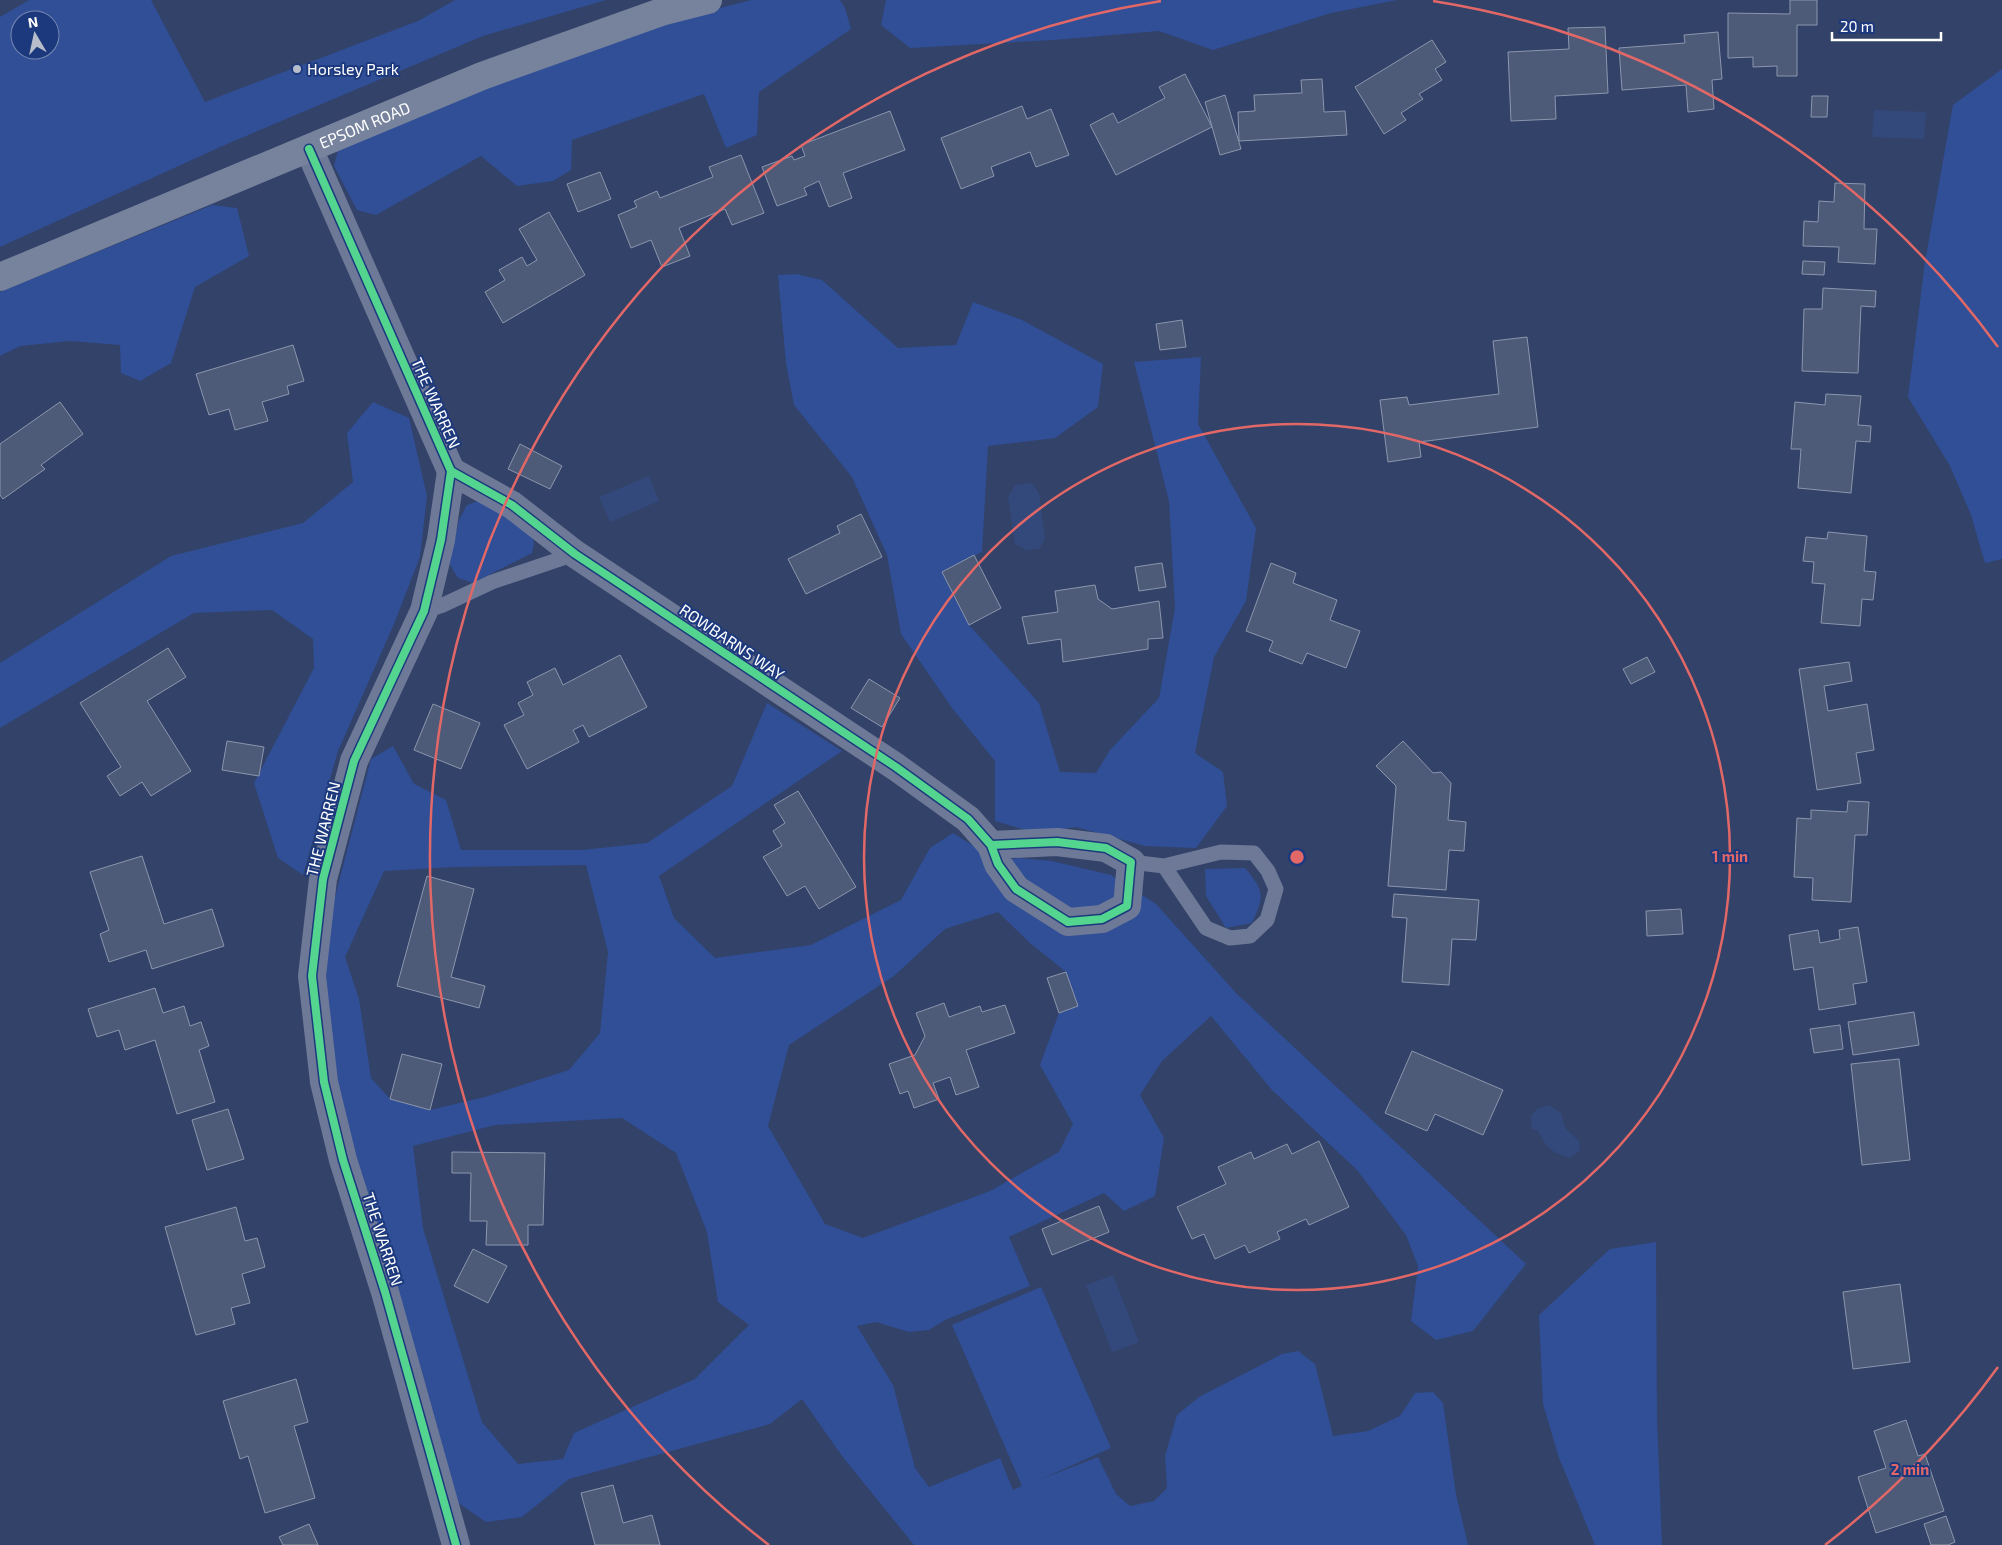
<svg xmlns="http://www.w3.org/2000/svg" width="2002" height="1545" viewBox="0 0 2002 1545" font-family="'Exo 2',sans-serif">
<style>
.green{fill:#304f96;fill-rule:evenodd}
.water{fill:#34497b}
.building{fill:#4d5a78;stroke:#8c96ad}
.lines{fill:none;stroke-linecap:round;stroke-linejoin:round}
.lane{stroke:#6e7997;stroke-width:15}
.street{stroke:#6e7997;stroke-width:28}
.primary{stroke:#77829d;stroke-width:28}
.cycleway-casing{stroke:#1d397e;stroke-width:11}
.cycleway{stroke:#53d58f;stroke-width:8}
.ring{fill:none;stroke:#e26868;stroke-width:2.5}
.poi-dot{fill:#b8bdca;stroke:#1d397e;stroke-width:2}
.labels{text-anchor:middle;stroke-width:4;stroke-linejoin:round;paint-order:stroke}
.poi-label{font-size:16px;fill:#fff;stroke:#1d397e;text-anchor:start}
.street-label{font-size:16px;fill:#fff;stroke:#1d397e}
.centre{fill:#e26868;stroke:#1d397e;stroke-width:2.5}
.ring-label{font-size:15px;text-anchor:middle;font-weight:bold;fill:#e26868;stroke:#1d397e;stroke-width:4;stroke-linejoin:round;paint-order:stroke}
</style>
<rect width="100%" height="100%" fill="#334268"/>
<g class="green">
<path d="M29,0H151L205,102L418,21L455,0H606L483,36L227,144L0,247V17ZM20,20H50V50H20Z"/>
<path d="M751,0H840L845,8L851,29L759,92L757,135L726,148L704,94L572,140L571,170L553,181L517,186L481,156L376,215L357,210L334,166L338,150L499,81L655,25Z"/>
<path d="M886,0H1397L1331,13L1213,50L1159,31L1054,40L910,48L881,25Z"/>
<path d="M2002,69V559L1985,563L1971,515L1950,466L1908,397L1925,262L1953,105Z"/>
<path d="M212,205L237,208L249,256L195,287L171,363L140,381L121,373L120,345L70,341L20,346L0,356V292Z"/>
<path d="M796,274L822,280L898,348L956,345L973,302L1022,320L1103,364L1098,407L1055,438L988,446L982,552L942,572L969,625L1039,703L1060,772L1096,773L1110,750L1159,698L1175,608L1169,501L1134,362L1201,357L1198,424L1256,528L1246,601L1214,657L1195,753L1223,772L1227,806L1196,848L1145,846L1076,827L1036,833L995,821V761L952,708L901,634L887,555L852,477L794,405L786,363L778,275Z"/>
<path d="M373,402L409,418L427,496L420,557L394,624L338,751L303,875L278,858L254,783L314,668L313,639L272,610L194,613L0,728V663L171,556L303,523L353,482L347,433Z"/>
<path d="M479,501L531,531L534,543L532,553L473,583L458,578L449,563L459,520L467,505Z"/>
<path d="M767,703L842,751L659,876L674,918L715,958L811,945L901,900L930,848L953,833L977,848L987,863L1018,858L1052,861L1111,875L1156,904L1236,993L1526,1264L1473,1331L1436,1340L1411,1321L1418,1266L1406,1235L1357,1170L1272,1090L1211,1016L1162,1061L1140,1095L1164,1138L1155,1196L1124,1211L1104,1193L1009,1237L1030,1286L945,1320L929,1330L909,1332L876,1322L857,1326L893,1385L915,1468L929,1487L1000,1458L1013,1490L1022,1486L952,1325L1041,1287L1111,1448L1041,1479L1098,1457L1116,1494L1130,1506L1154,1501L1167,1488L1165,1456L1177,1415L1199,1397L1282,1354L1298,1351L1315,1364L1333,1436L1368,1431L1400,1416L1415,1393L1433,1392L1443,1403L1456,1494L1468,1545H914L842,1456L802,1399L770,1424L569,1479L522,1517L486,1522L457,1502L343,1115L325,1029L327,953L330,916L371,759L393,746L414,784L446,800L461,850H582L647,843L732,786ZM586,865L608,952L600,1033L569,1070L485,1097L430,1110L390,1099L371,1078L359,999L345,957L384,871L454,867ZM998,912L1030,943L1066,972L1078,1006L1059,1013L1040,1065L1073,1124L1059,1152L990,1191L863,1238L825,1224L768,1126L789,1045L894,976L945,929ZM622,1118L676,1153L707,1232L718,1302L749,1325L695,1379L574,1433L563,1459L518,1464L482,1422L423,1228L413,1146L495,1125Z"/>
<path d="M1245,868C1264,891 1265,895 1252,923L1226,928L1206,896L1205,869Z"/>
<path d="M1656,1242L1657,1418L1662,1545H1595L1559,1458L1543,1404L1539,1315L1610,1249Z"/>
</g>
<g class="water">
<path d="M1874,110L1926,112L1924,139L1872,137Z"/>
<path d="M649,476L659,501L610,522L599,497Z"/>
<path d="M1032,483L1039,493L1045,539L1039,549L1026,550L1015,544L1008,497L1015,485Z"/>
<path d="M1549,1105L1561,1113L1565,1128L1579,1141L1580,1150L1570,1158C1551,1152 1546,1148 1538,1130L1532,1129L1531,1116L1537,1109Z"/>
<path d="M1113,1275L1139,1342L1112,1352L1086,1285Z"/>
</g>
<g class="building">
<path d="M1790,0H1817V25H1797V76H1777V66L1753,67V57L1728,58V13L1790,14Z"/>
<path d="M1605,27L1608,93L1555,96L1556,119L1511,121L1508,52L1569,49L1568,28Z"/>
<path d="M1718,32L1722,79L1712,80L1714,109L1688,112L1686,85L1622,90L1619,48L1685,43L1684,35Z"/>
<path d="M1432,40L1446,62L1435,69L1442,80L1419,94L1423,99L1401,113L1406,120L1384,134L1355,87Z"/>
<path d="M1185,74L1212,127L1116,175L1090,125L1113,113L1118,123L1165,98L1159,87Z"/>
<path d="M1322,79L1324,112L1345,111L1347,135L1239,141L1238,112L1255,111L1254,95L1302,93L1301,80Z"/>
<path d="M1225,95L1241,149L1220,155L1205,102Z"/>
<path d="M1812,96H1828L1827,117H1811Z"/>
<path d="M1022,106L1027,119L1051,109L1069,155L1036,167L1030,152L991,167L994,176L961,189L941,138Z"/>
<path d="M890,111L905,150L843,173L852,198L829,207L819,181L804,188L807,195L777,206L762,167L792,156L794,160L805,156L801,145Z"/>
<path d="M741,155L764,213L732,225L725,209L679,228L690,256L662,267L651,240L631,248L618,215L637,207L634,201L657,191L660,198L713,177L709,167Z"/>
<path d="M600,172L611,199L578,212L567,184Z"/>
<path d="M1835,183L1865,184L1864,229H1877L1875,264L1838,262L1839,247L1803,246L1804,221L1818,222L1819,201L1834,202Z"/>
<path d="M549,212L585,275L503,323L485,292L505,280L499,270L522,257L527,266L537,260L519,229Z"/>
<path d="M1803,261L1825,262L1824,275L1802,274Z"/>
<path d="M1823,288L1876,291L1875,307L1861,306L1858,373L1802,371L1804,309H1822Z"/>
<path d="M1182,320L1186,347L1160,350L1156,324Z"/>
<path d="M1527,337L1538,427L1419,442L1421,457L1388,462L1380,400L1407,397L1409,405L1499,394L1493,341Z"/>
<path d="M293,345L304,381L287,386L289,394L262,402L268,421L235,430L229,409L209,415L196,374Z"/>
<path d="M1826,394L1861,396L1858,425L1871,426L1870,442L1856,441L1851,493L1798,488L1801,449H1791L1795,402L1825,405Z"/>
<path d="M60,402L83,434L41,465L45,469L3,499L0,495V444Z"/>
<path d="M520,444L562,466L550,489L508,469Z"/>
<path d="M861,514L882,557L806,594L788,559L840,533L837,526Z"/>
<path d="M1828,532L1867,536L1864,571L1876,572L1873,600L1862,599L1860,626L1821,623L1825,584L1812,583L1814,562L1803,561L1806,537L1827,539Z"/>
<path d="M974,555L1001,608L969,625L942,572Z"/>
<path d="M1162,563L1166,587L1139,591L1135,567Z"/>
<path d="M1271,563L1296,573L1293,583L1337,600L1330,620L1360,631L1346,668L1307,653L1302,664L1269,651L1273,641L1246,631Z"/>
<path d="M1095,585L1098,599L1112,609L1159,601L1163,638L1148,639V649L1063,662L1061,639L1028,644L1022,617L1058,612L1055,591Z"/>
<path d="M168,648L186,677L147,701L191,771L151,796L142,782L120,796L107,776L121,767L80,703Z"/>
<path d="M620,655L647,707L589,737L583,725L573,730L579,742L527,769L504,725L524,715L518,703L533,695L527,682L555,668L563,685Z"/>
<path d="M1647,657L1655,672L1631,684L1623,669Z"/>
<path d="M1849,662L1852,681L1824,686L1828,711L1867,704L1874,750L1856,753L1861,783L1817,790L1799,669Z"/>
<path d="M869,679L900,698L882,727L851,708Z"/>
<path d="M433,704L480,723L461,769L414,750Z"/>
<path d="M227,741L264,747L259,776L222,770Z"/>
<path d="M1403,741L1433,773L1441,772L1451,783L1448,820L1466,822L1464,851L1449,850L1446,890L1388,886L1396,786L1376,766Z"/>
<path d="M798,791L856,887L819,909L805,886L787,896L763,857L782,846L773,831L785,823L774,805Z"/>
<path d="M1848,801L1869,802L1867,835H1855L1851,902L1812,900L1813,878L1794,877L1797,818L1811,819V810L1847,812Z"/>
<path d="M142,856L164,924L212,909L224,946L152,969L146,950L109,962L100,934L109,930L90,872Z"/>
<path d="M427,876L474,889L451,977L485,986L479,1008L397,986Z"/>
<path d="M1394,894L1479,900L1476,940L1452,939L1449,985L1402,982L1407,918L1392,917Z"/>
<path d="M1681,909L1683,934L1647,936L1646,911Z"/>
<path d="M1858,927L1867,982L1853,984L1856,1004L1819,1010L1813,967L1794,970L1789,935L1818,930L1820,943L1840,939L1839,930Z"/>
<path d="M1066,972L1078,1006L1059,1013L1047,978Z"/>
<path d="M155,988L163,1013L184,1006L190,1026L201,1022L209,1046L199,1050L215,1102L177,1114L155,1040L125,1050L119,1030L97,1037L88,1009Z"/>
<path d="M944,1003L949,1017L980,1006L982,1012L1005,1005L1015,1033L966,1050L979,1087L956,1095L950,1077L933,1083L939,1099L914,1108L908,1091L900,1094L889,1064L915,1055L925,1036L916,1013Z"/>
<path d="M1914,1012L1919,1045L1853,1055L1848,1022Z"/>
<path d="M1840,1025L1843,1049L1814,1053L1810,1029Z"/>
<path d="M1412,1051L1503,1090L1483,1135L1435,1114L1427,1131L1385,1113Z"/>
<path d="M402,1054L442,1064L430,1110L390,1099Z"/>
<path d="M1899,1059L1910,1160L1862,1165L1851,1064Z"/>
<path d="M228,1109L244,1159L207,1170L192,1120Z"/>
<path d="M1319,1141L1349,1207L1309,1225L1306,1219L1277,1232L1280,1239L1249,1253L1245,1245L1215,1259L1204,1234L1192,1239L1177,1207L1226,1184L1218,1167L1251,1152L1254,1159L1287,1144L1292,1154Z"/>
<path d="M452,1152L545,1153L543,1225H528V1245H486L487,1221H470L471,1173H452Z"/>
<path d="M1099,1206L1109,1232L1052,1255L1042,1229Z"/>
<path d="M236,1207L245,1241L257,1238L265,1267L242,1274L250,1303L231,1308L235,1324L196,1335L165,1227Z"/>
<path d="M473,1249L507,1266L488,1303L454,1286Z"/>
<path d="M1900,1284L1910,1362L1853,1369L1843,1292Z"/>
<path d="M296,1379L308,1422L294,1426L315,1498L265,1513L248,1456L240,1459L223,1401Z"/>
<path d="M1906,1420L1918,1456L1925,1454L1944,1511L1876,1533L1858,1477L1886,1468L1874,1431Z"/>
<path d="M613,1485L623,1523L652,1515L660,1545H595L581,1493Z"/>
<path d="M1946,1516L1955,1542L1948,1545H1931L1924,1524Z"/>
<path d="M309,1524L318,1545H283L279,1537Z"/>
</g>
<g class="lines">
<g class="lane">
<path d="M424,611L443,605L492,582L575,554"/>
<path d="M1131,862L1164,866L1221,852L1254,853L1268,871L1276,889L1267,920L1250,936L1230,938L1206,928L1164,866"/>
</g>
<g class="street">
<path d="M309,149L451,471L441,540L424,611L354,761L323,879L312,976L324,1082L343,1160L385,1292L456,1545"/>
<path d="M451,471L512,505L575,554L896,767L968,819L991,845L1057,842L1106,848L1131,862L1127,906L1102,919L1068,922L1016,889L998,864L991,845"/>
</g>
<path class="primary" id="s1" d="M0,277L482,76L661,12L708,0"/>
<g class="cycleway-casing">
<g id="cycleway">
<path d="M309,149L451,471L441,540L424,611L354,761L323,879L312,976L324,1082L343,1160L385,1292L456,1545"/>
<path d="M451,471L512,505L575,554L896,767L968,819L991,845L1057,842L1106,848L1131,862L1127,906L1102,919L1068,922L1016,889L998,864L991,845"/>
</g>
</g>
<use href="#cycleway" class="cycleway"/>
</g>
<g class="ring">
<circle cx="1297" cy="857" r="433"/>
<path d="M1998 1367A867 867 0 0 1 1825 1545M769 1545A867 867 0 0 1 1161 1M1433 1A867 867 0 0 1 1998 347"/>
</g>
<circle class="poi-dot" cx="297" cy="69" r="5"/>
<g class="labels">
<g class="poi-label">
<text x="307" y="75">Horsley Park</text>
</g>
<g class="street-label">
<text dy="6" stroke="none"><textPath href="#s1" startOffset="395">EPSOM ROAD</textPath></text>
<text transform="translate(436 403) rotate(66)" y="6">THE WARREN</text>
<text transform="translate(732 642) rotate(34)" y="6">ROWBARNS WAY</text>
<text transform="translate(323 829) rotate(-76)" y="6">THE WARREN</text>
<text transform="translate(383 1239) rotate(72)" y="6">THE WARREN</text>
</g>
</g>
<circle cx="1297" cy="857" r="8" class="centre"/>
<g class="ring-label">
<text x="1730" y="862">1 min</text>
<text x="1910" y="1475">2 min</text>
</g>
<g transform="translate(35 35) rotate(351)"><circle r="24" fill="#1d397e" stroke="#7788b2"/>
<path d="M0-4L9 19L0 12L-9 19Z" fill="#b8bdca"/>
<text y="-8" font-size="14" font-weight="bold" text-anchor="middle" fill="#ffffff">N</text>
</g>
<path d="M1832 32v8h109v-8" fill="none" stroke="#ffffff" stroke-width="2.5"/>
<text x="1840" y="32" font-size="15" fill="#ffffff" stroke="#1d397e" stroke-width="4" paint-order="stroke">20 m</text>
</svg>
